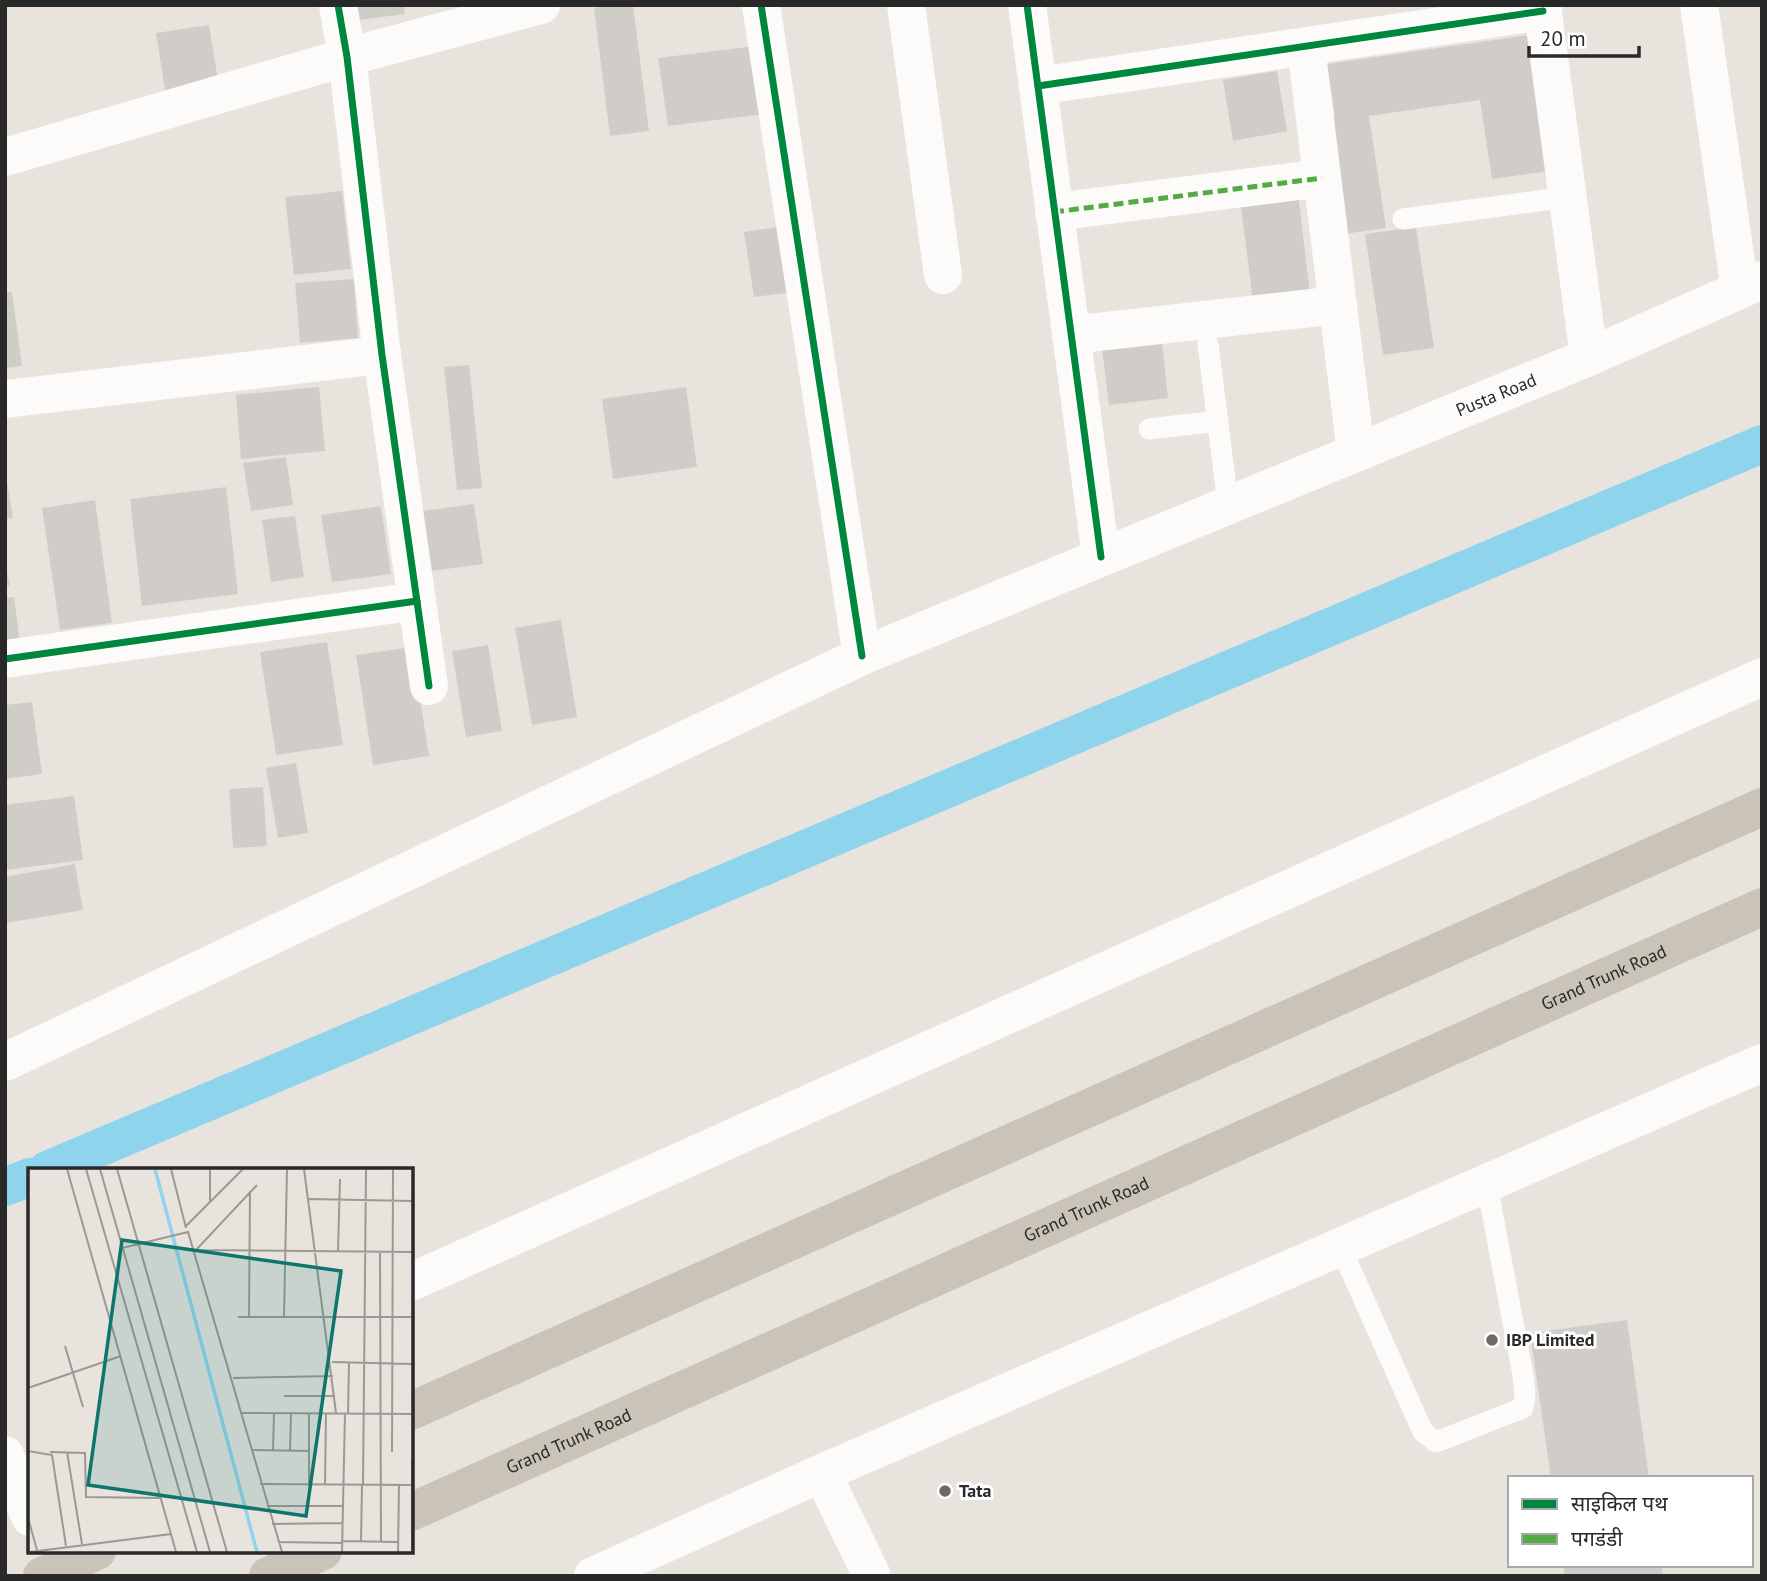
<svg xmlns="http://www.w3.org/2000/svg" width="1767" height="1581" viewBox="0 0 1767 1581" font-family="'PT Sans','Noto Sans Devanagari',sans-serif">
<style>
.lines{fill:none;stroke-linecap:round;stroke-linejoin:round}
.canal{stroke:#8ed4ec;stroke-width:38}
.building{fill:#d0cdc9}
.service{stroke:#fcfbfa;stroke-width:21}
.minor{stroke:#fcfbfa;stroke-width:38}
.secondary{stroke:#fcfbfa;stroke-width:38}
.trunk{stroke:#cac3b8;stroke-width:38}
.quiet{stroke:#53ab44;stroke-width:5;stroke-dasharray:10 5;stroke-linecap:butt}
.cycleway-casing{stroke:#fff;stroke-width:11}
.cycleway{stroke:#00873e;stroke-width:7}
.poi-dot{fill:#6c6a68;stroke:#fff;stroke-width:2.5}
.labels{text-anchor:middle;stroke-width:6;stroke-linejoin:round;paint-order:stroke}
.street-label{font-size:18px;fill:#292929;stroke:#fff}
.poi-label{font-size:18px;font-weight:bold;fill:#292929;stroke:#fff;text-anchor:start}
.inset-river{fill:none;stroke:#8ed4ec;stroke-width:3.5}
.inset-road{fill:none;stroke:#9c9995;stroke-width:2}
.view{fill:#0f766e;fill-opacity:0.15;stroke:#0f766e;stroke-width:3.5}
.inset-edge{fill:none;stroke:#292929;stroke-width:3.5}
</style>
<rect width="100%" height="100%" fill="#e8e3dd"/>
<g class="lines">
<g class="canal">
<path d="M47,1170L1762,444"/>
<path d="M5,1187L30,1177"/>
</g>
</g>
<g class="building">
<path d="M350,5H404L405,14L352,21Z"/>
<path d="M612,5H633L649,131L610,136L594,8Z"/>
<path d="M209,25L220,93L167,102L156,33Z"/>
<path d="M1530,35L1550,171L1492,179L1480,100L1369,116L1386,228L1337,235L1320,117L1335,115L1327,64Z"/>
<path d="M755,46L764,114L668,126L658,58Z"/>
<path d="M1277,71L1287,131L1233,141L1223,80Z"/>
<path d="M1297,185L1310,294L1253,301L1239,192Z"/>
<path d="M342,191L351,269L294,275L285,197Z"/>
<path d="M785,226L794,292L754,297L744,232Z"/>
<path d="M1416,227L1434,348L1383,355L1365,234Z"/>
<path d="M354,279L358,338L300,343L295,283Z"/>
<path d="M12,292L22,366L5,368V293Z"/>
<path d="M1161,334L1168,398L1109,405L1101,341Z"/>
<path d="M469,365L482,488L457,490L444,367Z"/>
<path d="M319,387L325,451L241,459L236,395Z"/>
<path d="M686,387L697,467L613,479L602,399Z"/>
<path d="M286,457L293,505L251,511L243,463Z"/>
<path d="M5,469L13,518L5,519Z"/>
<path d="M226,487L238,594L142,606L130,499Z"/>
<path d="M95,500L112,623L60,630L42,508Z"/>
<path d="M474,504L483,564L424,572L416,512Z"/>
<path d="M381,506L391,574L332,582L321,515Z"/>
<path d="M295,516L304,577L271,582L262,520Z"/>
<path d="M5,563L10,585L5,586Z"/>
<path d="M14,597L20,642L5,644V598Z"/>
<path d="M561,620L577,717L532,725L515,628Z"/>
<path d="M327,642L343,745L276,755L260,652Z"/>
<path d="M488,645L502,731L466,737L452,651Z"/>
<path d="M412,647L429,756L373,765L356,655Z"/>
<path d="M32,702L42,774L5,779V705Z"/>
<path d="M296,763L308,833L278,838L266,768Z"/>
<path d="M263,787L267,846L233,848L229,789Z"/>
<path d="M74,796L83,860L5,870V805Z"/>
<path d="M75,864L83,910L5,923V877Z"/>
<path d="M1627,1320L1649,1478H1551L1530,1333Z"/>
<path d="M1563,1565H1662L1663,1576H1565Z"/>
</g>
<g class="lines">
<g class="service">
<path d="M1403,219L1568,197"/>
<path d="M1208,344L1228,504"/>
<path d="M1149,429L1218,421"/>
<path d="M1340,1246L1423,1432L1436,1442L1523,1408L1525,1394L1523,1375L1487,1185"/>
</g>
<g class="minor">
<path d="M338,5L347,57L382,355L429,686"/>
<path d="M761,5L862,656"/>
<path d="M906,5L943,275"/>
<path d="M1027,5L1101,557"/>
<path d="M1542,5L1589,357"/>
<path d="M1699,5L1740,290"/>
<path d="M1306,46L1356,453"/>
<path d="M1038,86L1543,11"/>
<path d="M5,157L347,57L541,5"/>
<path d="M1054,212L1322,178"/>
<path d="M1071,335L1338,305"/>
<path d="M5,399L382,355"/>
<path d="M5,659L417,601"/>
<path d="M822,1473L872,1576"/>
</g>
<g class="secondary">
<path id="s1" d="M5,1062L862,656L1589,357L1762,280"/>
<path d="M411,1282L1762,677"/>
<path d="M5,1455L30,1517"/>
<path d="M593,1576L822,1473L1762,1063"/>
</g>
<g class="trunk">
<path d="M411,1411L1762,807"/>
<path id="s2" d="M411,1512L1762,907"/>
<path d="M42,1576L97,1551"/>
<path d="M268,1576L323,1551"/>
</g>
<path class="quiet" d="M1054,212L1322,178"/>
<g class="cycleway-casing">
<g id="cycleway">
<path d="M338,5L347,57L382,355L429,686"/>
<path d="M761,5L862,656"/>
<path d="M1027,5L1101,557"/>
<path d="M1038,86L1543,11"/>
<path d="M5,659L417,601"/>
</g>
</g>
<use href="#cycleway" class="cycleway"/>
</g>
<g class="poi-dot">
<circle cx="1492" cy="1340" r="7"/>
<circle cx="945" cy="1491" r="7"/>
</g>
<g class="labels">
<g class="street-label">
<text dy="6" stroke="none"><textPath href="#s1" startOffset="1634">Pusta Road</textPath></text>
<text dy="6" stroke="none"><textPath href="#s2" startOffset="1307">Grand Trunk Road</textPath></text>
<text dy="6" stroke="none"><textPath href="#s2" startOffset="740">Grand Trunk Road</textPath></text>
<text dy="6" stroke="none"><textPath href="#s2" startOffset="173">Grand Trunk Road</textPath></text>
</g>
<g class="poi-label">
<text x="1506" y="1346">IBP Limited</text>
<text x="959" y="1497">Tata</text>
</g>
</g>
<g transform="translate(28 1168)">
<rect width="385" height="385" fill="#e8e3dd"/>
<path class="inset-river" d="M127,1L229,384"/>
<path class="inset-road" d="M39,1L148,384M58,1L169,384M72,1L182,384M89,1L199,384M143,1L158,60M182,1V34M276,1L308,245M281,31L385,33M158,58L215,1M94,80L160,64L254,384M165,82L385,84M168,82L229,17M310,83L312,11M352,84L353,374M210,149H385M221,149L222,23M256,149L259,1M37,178L55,239M304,194L385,196M205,210L305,208M0,220L93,188M256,228H307M214,245L385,246M281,245V316M320,245L321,195M224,282L281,283M245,282L246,245M0,283L24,287L38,378M262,283L263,245M22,284L57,285L58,329L132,330M39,284L54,376M364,284L365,1M232,316L385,317M297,316L298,245M335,317L338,1M239,338H315M0,350L9,382M244,356L314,355M314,373L370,374M250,374L314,375M333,374L334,317M384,383V291M2,384L143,366M314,384L317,245M370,384L371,317"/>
<path class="view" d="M94,72L313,103L278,348L60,317Z"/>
<rect width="385" height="385" class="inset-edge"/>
</g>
<rect width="1767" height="1581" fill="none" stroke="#292929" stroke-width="14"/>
<rect x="1508" y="1476" width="245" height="91" fill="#ffffff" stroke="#a9a9a9" stroke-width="2"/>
<rect x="1522" y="1499" width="35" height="10" fill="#00873e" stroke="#a9a9a9" stroke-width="2"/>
<text x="1571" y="1511" font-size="21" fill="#292929">साइकिल पथ</text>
<rect x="1522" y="1534" width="35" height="10" fill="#53ab44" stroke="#a9a9a9" stroke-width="2"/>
<text x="1571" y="1546" font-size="21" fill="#292929">पगडंडी</text>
<path d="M1529 46v10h110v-10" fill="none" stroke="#292929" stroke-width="3.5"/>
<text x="1540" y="46" font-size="21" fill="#292929" stroke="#ffffff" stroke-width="5" paint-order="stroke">20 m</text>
</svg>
